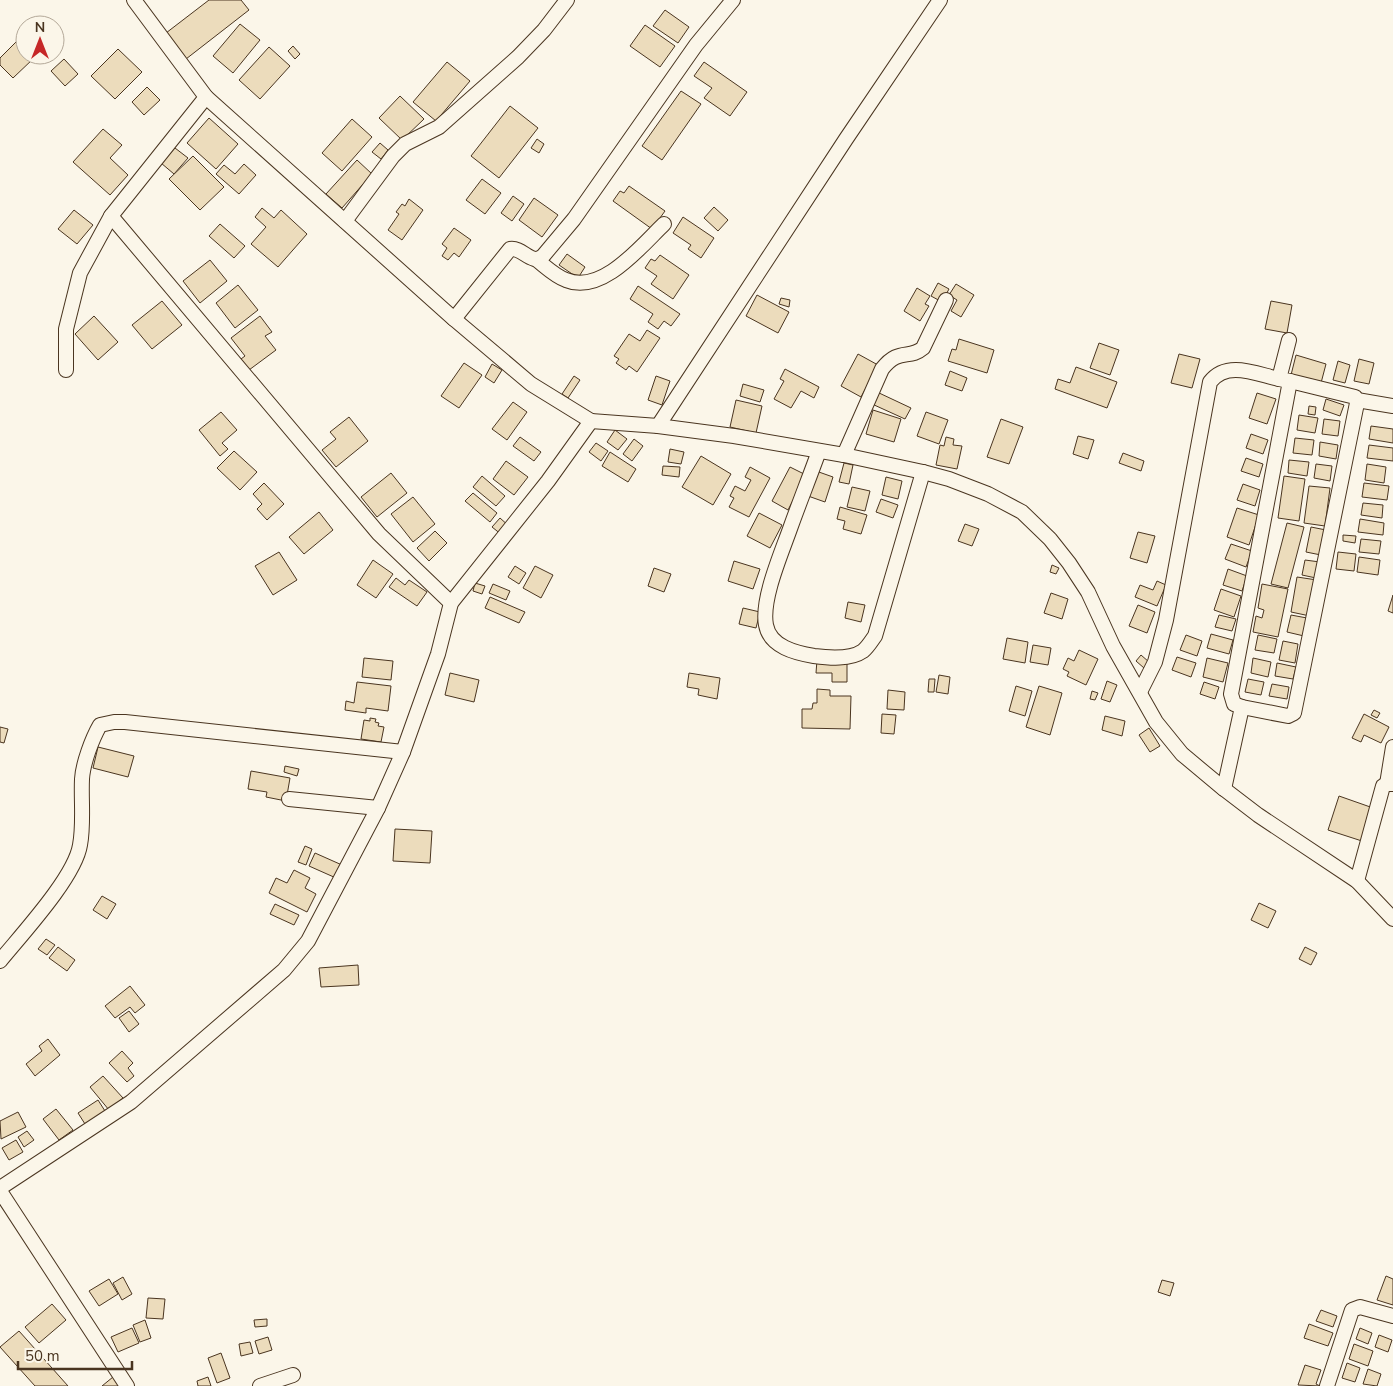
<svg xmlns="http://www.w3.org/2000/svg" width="1393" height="1386" viewBox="0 0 1393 1386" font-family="'Nunito Sans',sans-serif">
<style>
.building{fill:#ecdcbc;stroke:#4a3520}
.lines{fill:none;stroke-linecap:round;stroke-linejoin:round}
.minor-casing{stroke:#4a3520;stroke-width:16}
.minor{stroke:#fbf6e9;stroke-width:14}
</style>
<rect width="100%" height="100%" fill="#fbf6e9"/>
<g class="building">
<path d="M209,0H241L249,10L186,59L166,33Z"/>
<path d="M665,10L689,27L678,43L653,26Z"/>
<path d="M240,24L260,40L233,73L213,56Z"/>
<path d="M645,25L675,46L660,67L630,46Z"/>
<path d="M17,41L25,50V55H30L34,58L13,78L0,65V58Z"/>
<path d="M293,46L300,54L295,59L288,51Z"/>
<path d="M269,47L290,66L260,99L239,80Z"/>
<path d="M118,49L142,72L115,99L91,76Z"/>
<path d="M64,59L78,74L65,86L51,71Z"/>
<path d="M447,62L470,81L436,121L413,102Z"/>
<path d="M704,62L747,92L730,116L704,98L712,88L694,76Z"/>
<path d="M147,87L160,100L144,115L132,102Z"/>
<path d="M681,91L701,104L662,160L642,146Z"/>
<path d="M400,96L424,119L402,140L379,118Z"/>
<path d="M510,106L538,128L499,178L471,156Z"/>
<path d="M209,118L238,144L216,169L187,143Z"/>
<path d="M352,119L372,137L342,171L322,153Z"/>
<path d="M103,129L122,145L110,158L128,175L110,195L73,162Z"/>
<path d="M537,139L544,144L539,153L531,148Z"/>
<path d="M380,143L388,150L381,159L372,152Z"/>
<path d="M175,148L188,158L174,174L161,163Z"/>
<path d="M193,156L224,187L200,210L169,179Z"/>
<path d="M357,160L372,174L342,208L326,194Z"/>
<path d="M244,164L256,175L239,194L216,174L224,165L235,174Z"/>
<path d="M482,179L501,193L485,214L466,200Z"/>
<path d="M629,186L665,211L652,229L613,201L620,191L624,193Z"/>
<path d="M513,196L524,204L512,221L501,213Z"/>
<path d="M534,198L558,215L542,237L519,220Z"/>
<path d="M409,199L423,210L402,240L388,230L399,214L396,212L402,204L405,206Z"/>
<path d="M714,207L728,220L718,231L704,218Z"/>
<path d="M262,208L274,218L281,210L307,234L278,267L251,244L266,227L255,217Z"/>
<path d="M74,210L93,225L77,244L58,229Z"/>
<path d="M683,217L714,238L701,258L688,249L691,245L673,233Z"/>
<path d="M220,224L245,246L234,258L209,236Z"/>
<path d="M454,228L471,240L459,257L454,253L448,260L442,256L447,248L442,244Z"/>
<path d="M567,254L585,267L578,278L559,265Z"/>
<path d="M660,255L689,275L673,299L651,284L657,276L645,268L651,259L655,261Z"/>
<path d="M210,260L227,281L200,303L183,281Z"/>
<path d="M938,283L949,289L942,302L931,296Z"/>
<path d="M956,284L974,295L961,317L951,311L957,300L949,295Z"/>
<path d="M238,285L258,310L235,328L216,303Z"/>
<path d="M638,286L680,314L671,326L664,321L658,329L648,322L653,314L630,299Z"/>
<path d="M917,288L930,296L925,304L929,306L920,321L904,311Z"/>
<path d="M757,295L789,312L778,333L746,316Z"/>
<path d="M781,298L790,300L789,307L779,304Z"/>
<path d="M162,301L182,325L152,349L132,325Z"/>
<path d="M1271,301L1292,305L1287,333L1265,329Z"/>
<path d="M94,316L118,342L98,360L75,334Z"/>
<path d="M260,316L272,332L265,336L276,350L249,370L241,359L245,356L231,338Z"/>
<path d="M647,330L660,338L637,372L629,366L626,370L616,363L619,359L614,356L629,334L640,341Z"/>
<path d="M959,339L994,350L987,373L948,361L952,349L956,350Z"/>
<path d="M1099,343L1119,350L1110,375L1090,368Z"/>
<path d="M858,354L878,365L861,397L841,386Z"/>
<path d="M1179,354L1200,359L1192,388L1171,383Z"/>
<path d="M1296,355L1326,364L1321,383L1291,375Z"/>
<path d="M1359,359L1374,363L1369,384L1354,381Z"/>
<path d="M1338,361L1350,365L1345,383L1333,380Z"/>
<path d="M464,363L482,375L459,408L441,396Z"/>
<path d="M492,364L502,370L494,383L485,377Z"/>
<path d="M1076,367L1117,382L1107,408L1055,389L1058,379L1070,383Z"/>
<path d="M785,369L819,387L814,398L801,391L791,408L774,399L784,381L780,379Z"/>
<path d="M950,371L967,378L962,391L945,385Z"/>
<path d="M574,376L580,380L568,398L562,394Z"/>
<path d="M656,376L670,381L662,405L648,400Z"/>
<path d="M743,384L764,390L760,402L740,396Z"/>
<path d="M877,392L911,408L905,419L872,404Z"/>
<path d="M1257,393L1276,399L1267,424L1249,418Z"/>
<path d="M1326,399L1344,405L1340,416L1323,410Z"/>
<path d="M736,400L762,406L756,433L730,427Z"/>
<path d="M513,402L527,412L507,440L492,429Z"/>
<path d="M1309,406L1316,407L1315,415L1308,414Z"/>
<path d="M873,410L901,419L894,442L866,434Z"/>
<path d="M221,412L237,430L222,443L228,449L220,456L199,430Z"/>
<path d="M926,412L948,420L939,444L917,436Z"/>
<path d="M1299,415L1318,418L1315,433L1297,430Z"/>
<path d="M349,417L368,441L336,467L322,450L336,439L330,432Z"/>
<path d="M1001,419L1023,427L1009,464L987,457Z"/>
<path d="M1324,419L1340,421L1338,436L1322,434Z"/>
<path d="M1371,426L1393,429V443L1369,439Z"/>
<path d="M615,430L627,439L618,450L607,442Z"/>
<path d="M1251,434L1268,440L1263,454L1246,448Z"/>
<path d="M1078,436L1094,440L1088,459L1073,454Z"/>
<path d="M520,437L541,452L534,461L513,446Z"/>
<path d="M946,437L954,439L953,445L962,446L957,469L936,465L940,445L944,446Z"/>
<path d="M1295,438L1314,440L1312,455L1293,453Z"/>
<path d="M634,439L643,446L632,461L623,454Z"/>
<path d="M1320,442L1338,445L1336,459L1319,456Z"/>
<path d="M596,443L608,451L601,461L589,452Z"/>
<path d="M1369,445L1393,448V461L1367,458Z"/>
<path d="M670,449L684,452L681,464L668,462Z"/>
<path d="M234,451L257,472L240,490L217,468Z"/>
<path d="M610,452L636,469L628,482L602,466Z"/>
<path d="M1123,453L1144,461L1141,471L1119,463Z"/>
<path d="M701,456L731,474L713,505L682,487Z"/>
<path d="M1246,458L1263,464L1259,477L1241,471Z"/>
<path d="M1289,460L1309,462L1307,476L1288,473Z"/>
<path d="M506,461L528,477L514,495L493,479Z"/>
<path d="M844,463L853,465L849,484L839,482Z"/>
<path d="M1316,464L1332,466L1330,481L1314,478Z"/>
<path d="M1367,464L1386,467L1384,483L1365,480Z"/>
<path d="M663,466L680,467L679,477L662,475Z"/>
<path d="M750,467L770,478L749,517L729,507L734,498L730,496L735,486L745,491L751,480L745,477Z"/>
<path d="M790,467L806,475L788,510L772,501Z"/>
<path d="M816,471L833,477L825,502L808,496Z"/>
<path d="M391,473L407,493L377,517L361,497Z"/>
<path d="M482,476L505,496L496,506L473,487Z"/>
<path d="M1284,476L1305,479L1299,521L1278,518Z"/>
<path d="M886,477L902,481L898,499L882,495Z"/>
<path d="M264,483L284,504L267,520L257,509L262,504L253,494Z"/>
<path d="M1364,483L1389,486L1387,500L1362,497Z"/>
<path d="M1243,484L1260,490L1255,506L1237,500Z"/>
<path d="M1309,486L1330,488L1325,526L1304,523Z"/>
<path d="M852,487L870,491L865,511L847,507Z"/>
<path d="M473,493L497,513L490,522L465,501Z"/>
<path d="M413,497L435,524L413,542L391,514Z"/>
<path d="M881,499L898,505L893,518L876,512Z"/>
<path d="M1363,503L1383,505L1382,518L1361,515Z"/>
<path d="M840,507L867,515L861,534L843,529L845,521L837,519Z"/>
<path d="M1237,508L1259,515L1249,545L1227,537Z"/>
<path d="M319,512L333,530L304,554L289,537Z"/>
<path d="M759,513L782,525L770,548L747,536Z"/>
<path d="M500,518L510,527L502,535L492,527Z"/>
<path d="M1360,519L1384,523L1383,535L1358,532Z"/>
<path d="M1287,523L1304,527L1288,588L1271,584Z"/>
<path d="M965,524L979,529L972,546L958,541Z"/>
<path d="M1311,527L1326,530L1321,555L1306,552Z"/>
<path d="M435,531L447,543L429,561L417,548Z"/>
<path d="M1138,532L1155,536L1147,563L1130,558Z"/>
<path d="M1343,535L1356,536L1355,543L1343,541Z"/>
<path d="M1361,539L1381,541L1379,554L1359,552Z"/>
<path d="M1231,544L1252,551L1246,567L1225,559Z"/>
<path d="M279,552L297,580L273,595L255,566Z"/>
<path d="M1338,552L1356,554L1354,571L1336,569Z"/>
<path d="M1359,557L1380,560L1378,575L1357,572Z"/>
<path d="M373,560L393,574L376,598L357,585Z"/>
<path d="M1305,560L1320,562L1316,578L1302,575Z"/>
<path d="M734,561L760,569L753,589L728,581Z"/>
<path d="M1052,565L1059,568L1056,574L1050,572Z"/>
<path d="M515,566L526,573L519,584L508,577Z"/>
<path d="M535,566L553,575L541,598L523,588Z"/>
<path d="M654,568L671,574L664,592L648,586Z"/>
<path d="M1228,569L1247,576L1242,591L1223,585Z"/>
<path d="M1297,577L1317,580L1310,616L1291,612Z"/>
<path d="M396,578L405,585L409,580L427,592L417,606L389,587Z"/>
<path d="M1157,581L1166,585L1157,606L1135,597L1140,585L1153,590Z"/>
<path d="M475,583L485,586L482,594L473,591Z"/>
<path d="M493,584L510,591L506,600L489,593Z"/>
<path d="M1262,584L1288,589L1278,637L1253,632L1256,616L1262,618L1264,610L1258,608Z"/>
<path d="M1221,589L1241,596L1234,617L1214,610Z"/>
<path d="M1051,593L1068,599L1062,619L1044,613Z"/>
<path d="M1393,595V613L1388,611Z"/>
<path d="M490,597L525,612L519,623L485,608Z"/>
<path d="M848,602L865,605L861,622L845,618Z"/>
<path d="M1138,605L1155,612L1147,633L1129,626Z"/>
<path d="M743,608L760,612L756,628L739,624Z"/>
<path d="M1219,615L1236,619L1232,631L1215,627Z"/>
<path d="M1291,615L1307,618L1304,636L1287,632Z"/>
<path d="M1211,634L1233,640L1229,654L1207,648Z"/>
<path d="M1186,635L1202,641L1197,656L1180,650Z"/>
<path d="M1258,635L1277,639L1274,653L1255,650Z"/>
<path d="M1007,638L1028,642L1025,663L1003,659Z"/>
<path d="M1283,641L1298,644L1295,663L1279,660Z"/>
<path d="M1033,645L1051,648L1048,665L1030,662Z"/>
<path d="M1079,650L1098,659L1086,685L1067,676L1069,672L1063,669L1068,658L1074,661Z"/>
<path d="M1141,655L1149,662L1144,668L1136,661Z"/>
<path d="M1177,657L1196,663L1191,677L1172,670Z"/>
<path d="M364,658L393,661L391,680L362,677Z"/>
<path d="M1207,658L1228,663L1223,682L1203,677Z"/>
<path d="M1253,658L1271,662L1268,677L1251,673Z"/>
<path d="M817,660L847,661V682H832V673H816Z"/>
<path d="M1277,663L1296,667L1293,679L1275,676Z"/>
<path d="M450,673L479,680L474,702L445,695Z"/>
<path d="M689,673L720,678L717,699L698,695L699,689L687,687Z"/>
<path d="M939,675L950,677L948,694L936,692Z"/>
<path d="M929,679H935L934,692H928Z"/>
<path d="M1248,679L1264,682L1261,695L1245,692Z"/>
<path d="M1107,681L1117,685L1110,702L1101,699Z"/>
<path d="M357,682L391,686L388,711L366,708V713L345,710L346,701L354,703Z"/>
<path d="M1204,682L1219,687L1215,699L1200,694Z"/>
<path d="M1272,684L1289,687L1287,699L1269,696Z"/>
<path d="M1016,686L1032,691L1025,716L1009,711Z"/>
<path d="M1039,686L1062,693L1050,735L1026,727Z"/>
<path d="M817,689L830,690V696H851L850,729L802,728V709H812L813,703H817Z"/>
<path d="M888,690L905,692L904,710L887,709Z"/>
<path d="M1092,691L1098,693L1095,700L1090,699Z"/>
<path d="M1374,710L1380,713L1377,718L1371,715Z"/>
<path d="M882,714L896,715L894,734L881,733Z"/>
<path d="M1364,714L1389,727L1381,743L1364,735L1361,742L1352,738Z"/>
<path d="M1105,716L1125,721L1122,736L1102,730Z"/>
<path d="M370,718L376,719L375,722L379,723L378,726L384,727L381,742L361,739L364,720L370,721Z"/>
<path d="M0,727L8,729L4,743L0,742Z"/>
<path d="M1149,728L1160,746L1150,752L1139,735Z"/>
<path d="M98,747L134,756L128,777L93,768Z"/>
<path d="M285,766L299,769L297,776L284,772Z"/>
<path d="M251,771L290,778L286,801L266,797L267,792L248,789Z"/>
<path d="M1339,796L1376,809L1365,842L1328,830Z"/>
<path d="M395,829L432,831L430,863L393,861Z"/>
<path d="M305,846L312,849L306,865L298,862Z"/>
<path d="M315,853L342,865L336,878L309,866Z"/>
<path d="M294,870L310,878L305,888L316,894L307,912L269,893L276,878L287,883Z"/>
<path d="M102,896L116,904L107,919L93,910Z"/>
<path d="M1259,903L1276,911L1268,928L1251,920Z"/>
<path d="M275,904L299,915L294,925L270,914Z"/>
<path d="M46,939L55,945L47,955L38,949Z"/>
<path d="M58,947L75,960L67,971L49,958Z"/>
<path d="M1305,947L1317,953L1311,965L1299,959Z"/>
<path d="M358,965L359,985L321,987L319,968Z"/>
<path d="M130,986L145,1005L135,1013L130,1007L115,1018L105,1006Z"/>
<path d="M129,1011L139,1024L129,1032L119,1018Z"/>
<path d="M48,1039L60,1055L35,1076L26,1064L42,1051L39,1046Z"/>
<path d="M122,1051L133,1063L128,1068L134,1076L127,1082L109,1063Z"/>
<path d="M103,1076L123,1098L109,1110L90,1087Z"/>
<path d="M98,1100L105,1111L85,1124L78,1113Z"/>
<path d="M56,1109L73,1130L59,1140L43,1119Z"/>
<path d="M18,1112L26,1127L1,1139L0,1121Z"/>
<path d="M27,1131L34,1140L24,1147L18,1137Z"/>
<path d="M16,1140L23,1152L9,1160L2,1148Z"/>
<path d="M1386,1276L1393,1279V1305L1377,1300Z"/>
<path d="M123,1277L132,1294L122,1300L113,1283Z"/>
<path d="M109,1279L118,1294L99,1306L89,1291Z"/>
<path d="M1162,1280L1174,1283L1170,1296L1158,1292Z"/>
<path d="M148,1298L165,1299L163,1319L146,1318Z"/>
<path d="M52,1304L66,1320L39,1343L25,1327Z"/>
<path d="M1321,1310L1337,1316L1333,1327L1316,1321Z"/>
<path d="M267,1319V1326L255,1327L254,1320Z"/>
<path d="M145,1320L151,1338L140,1342L133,1325Z"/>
<path d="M1309,1324L1333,1333L1328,1346L1304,1338Z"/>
<path d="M132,1328L139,1343L118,1352L111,1337Z"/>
<path d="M1360,1328L1372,1333L1368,1344L1356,1339Z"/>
<path d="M19,1331L68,1386H35L0,1347Z"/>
<path d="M1379,1335L1392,1340L1388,1352L1375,1347Z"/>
<path d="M268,1337L272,1350L259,1354L255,1341Z"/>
<path d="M250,1342L253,1353L241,1356L239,1344Z"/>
<path d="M1354,1344L1373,1351L1368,1366L1349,1359Z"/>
<path d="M221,1353L230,1378L217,1383L208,1358Z"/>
<path d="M1347,1363L1360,1368L1355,1382L1342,1378Z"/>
<path d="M1305,1365L1321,1370L1316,1384L1320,1386L1298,1385Z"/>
<path d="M1368,1369L1381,1374L1377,1386L1363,1384Z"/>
<path d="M113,1377L121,1386H102Z"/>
<path d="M208,1377L211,1386H198L197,1381Z"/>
</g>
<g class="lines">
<g class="minor-casing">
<g id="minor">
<path d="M134,0L206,97L111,216L379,534L451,603"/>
<path d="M345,221L393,156L405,144L439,127L518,57L544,30L567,0"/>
<path d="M537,260C546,267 555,276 566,280C602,295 641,246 664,224"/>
<path d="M454,319L510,249C523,247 531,266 543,256L574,219L696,45L733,0"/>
<path d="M66,370V329L80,273L111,216"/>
<path d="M1357,400L1393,406"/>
<path d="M591,421L658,426L734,436L844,455L923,472L949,479L988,494L1022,512L1050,539L1069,563L1088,592L1113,646L1156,722L1182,754L1224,789L1258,815L1357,881L1393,919"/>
<path d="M658,426L846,139L940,0"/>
<path d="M819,451C810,476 800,501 791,526C782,552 761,599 766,625C770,647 796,653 814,656C829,658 850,660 863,651C868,647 872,640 875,636L923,472"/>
<path d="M844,455L882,369C899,347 909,360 923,348L946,300"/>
<path d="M1140,692L1155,662L1166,620L1210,382C1227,360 1256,374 1279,379"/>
<path d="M1242,707L1288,716L1294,713L1357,403L1355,397L1351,396L1290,381"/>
<path d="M1387,784L1393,747"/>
<path d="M1224,789L1242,707L1234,704L1231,694L1290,381L1279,379L1289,340"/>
<path d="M289,799L378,808"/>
<path d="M1357,881L1383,786L1387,784H1393"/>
<path d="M0,961C22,934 75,877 80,845C84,824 81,801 82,779C83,763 92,739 100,725L114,722H125L403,752"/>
<path d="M0,1188L131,1102L284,970L308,941L378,808L403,752L438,654L451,603L548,481L591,421L531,384L454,319L206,97"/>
<path d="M0,1191L127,1386"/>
<path d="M260,1386L293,1375"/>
<path d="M1327,1386L1352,1310L1360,1307L1393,1316"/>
</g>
</g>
<use href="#minor" class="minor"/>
</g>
<g transform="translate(40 40)"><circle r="24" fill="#fbf6e9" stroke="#b4a999"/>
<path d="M0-4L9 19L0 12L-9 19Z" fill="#c62828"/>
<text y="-8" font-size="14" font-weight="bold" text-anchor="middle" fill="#4a3520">N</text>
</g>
<path d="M18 1361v8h114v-8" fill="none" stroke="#4a3520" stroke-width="2.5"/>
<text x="25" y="1361" font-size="15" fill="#4a3520" stroke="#fbf6e9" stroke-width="4" paint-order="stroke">50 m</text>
</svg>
